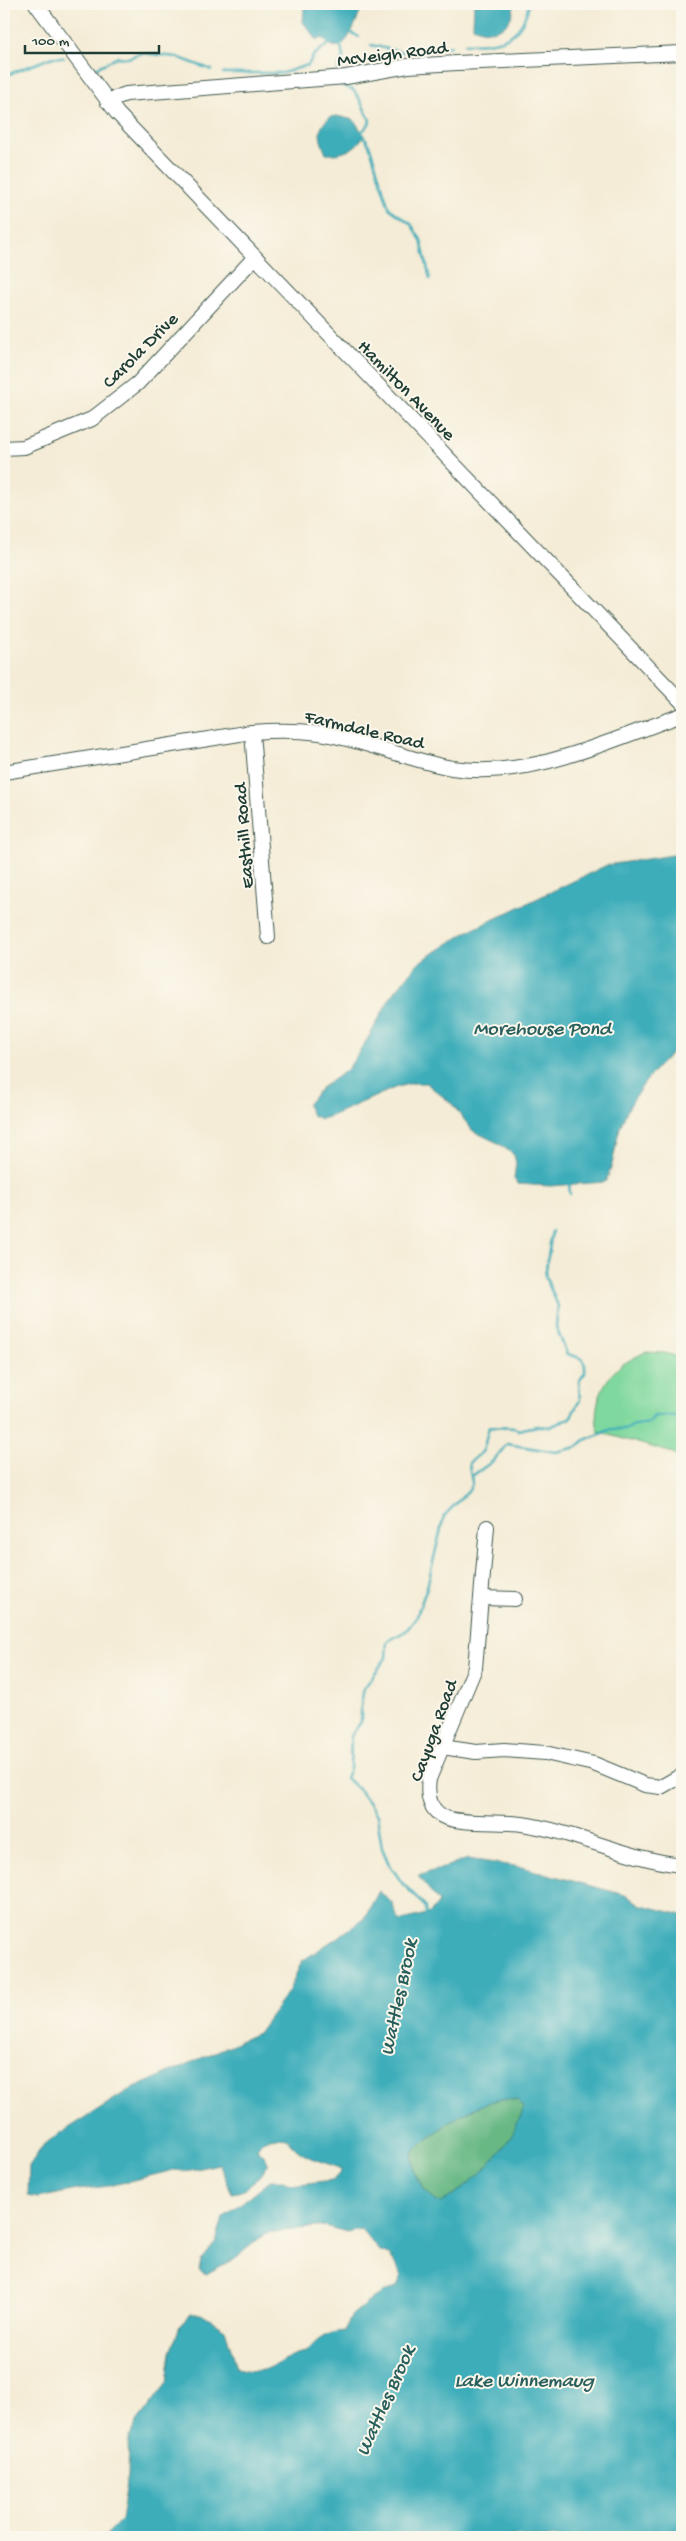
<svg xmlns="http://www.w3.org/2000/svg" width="686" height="2541" viewBox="0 0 686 2541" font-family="'Gochi Hand',sans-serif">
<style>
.green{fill:#7fd89d;stroke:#4f8a68}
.forest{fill:#67b884;stroke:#437a5c}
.water{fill:#3dadba;stroke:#2e7577;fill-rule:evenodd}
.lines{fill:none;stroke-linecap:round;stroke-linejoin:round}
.stream{stroke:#3dadba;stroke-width:2.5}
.minor-casing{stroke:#3f574c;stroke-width:16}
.minor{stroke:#fff;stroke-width:14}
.labels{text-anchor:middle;stroke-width:4;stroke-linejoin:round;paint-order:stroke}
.street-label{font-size:19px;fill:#1f3d34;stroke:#fbf7ec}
.water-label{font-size:20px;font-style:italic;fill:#285f5c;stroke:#fbf7ec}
</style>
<rect width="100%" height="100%" fill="#fbf7ec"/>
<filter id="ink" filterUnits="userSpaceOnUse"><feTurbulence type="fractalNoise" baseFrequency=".02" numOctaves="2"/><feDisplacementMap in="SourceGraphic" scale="10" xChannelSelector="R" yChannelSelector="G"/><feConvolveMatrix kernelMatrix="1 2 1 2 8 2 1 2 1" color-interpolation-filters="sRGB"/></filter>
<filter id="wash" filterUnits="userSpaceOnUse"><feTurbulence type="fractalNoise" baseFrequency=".0096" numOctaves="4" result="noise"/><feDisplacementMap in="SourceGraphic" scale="20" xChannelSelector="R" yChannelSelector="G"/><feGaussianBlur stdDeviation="1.12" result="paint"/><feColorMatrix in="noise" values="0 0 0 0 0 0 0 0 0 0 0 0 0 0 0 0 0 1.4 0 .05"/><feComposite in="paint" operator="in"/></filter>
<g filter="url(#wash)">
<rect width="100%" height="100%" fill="#f4ecd6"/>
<path class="green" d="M645,1352L665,1353L682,1358V1459L673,1453L599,1432C591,1411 601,1383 618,1368C625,1362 636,1357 645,1352Z"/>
<path class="forest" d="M502,2099L517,2100L524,2107C509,2152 480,2178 441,2203C422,2191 411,2175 413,2151C442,2127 464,2108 502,2099Z"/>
<g class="water">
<path d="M310,4H363C357,17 345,66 323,38L317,40L303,22L304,8Z"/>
<path d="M474,4H514C513,27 494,37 473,27Z"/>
<path d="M337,116L354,120L364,135C356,150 342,155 326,154C319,137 316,129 330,117Z"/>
<path d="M673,855L682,857V1045C658,1063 635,1091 623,1120C614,1139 616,1164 605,1182L550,1186L518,1184L514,1179L516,1163L514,1155L498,1143L473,1131L452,1104L426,1083H413L397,1087L331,1116L321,1119L312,1115L307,1105L320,1089L348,1069L370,1035L390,998L418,963L465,933L607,865Z"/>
<path d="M468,1859L521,1867L625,1895L642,1905L682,1915V2537H104L121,2520L128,2476L129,2437L136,2424L167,2383L171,2352L180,2325L191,2314H201L225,2329L237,2368C274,2379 277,2355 307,2352C316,2339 328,2332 344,2331L352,2315L373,2298L397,2286L401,2277L397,2265L389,2255L380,2252L361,2229L347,2232L324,2226L266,2233L234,2259L206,2274L199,2270L201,2261L216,2242L223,2218L270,2180H282L290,2185L332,2180L341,2173L340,2168C319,2160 299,2158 287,2138C274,2136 263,2137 256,2149L265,2156L268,2163C261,2176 248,2192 232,2193L219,2164L186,2171L174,2170L109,2186L77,2190L38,2198L28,2196L29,2166L44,2144L127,2091L258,2033L288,1992L302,1961L363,1920L379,1891L392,1903L399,1921L430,1913L439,1902L418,1876ZM502,2099L517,2100L524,2107C509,2151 480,2178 441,2203C422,2192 410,2174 413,2151C442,2127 465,2107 502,2099Z"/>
</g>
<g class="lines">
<g class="stream">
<path d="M352,33L359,37"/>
<path d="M465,44C500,43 520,42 529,4"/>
<path d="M371,45L402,52L451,46"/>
<path d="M92,70L118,57L128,58L141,53L177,57L212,70"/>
<path d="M338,70L343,57L340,41"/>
<path d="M223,73H283L308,65L314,55L330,43"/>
<path d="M4,76L53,57L64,58"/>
<path d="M341,85L353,90L359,98L370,120L369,124L360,134L366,139L370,147L389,208L411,224L421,240L430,279"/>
<path d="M569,1183L570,1194"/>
<path d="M472,1476L493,1461L507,1444L556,1452L577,1447L585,1440L612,1429H627L634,1425L649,1423L654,1416H682"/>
<path d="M426,1917V1907L402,1883L388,1862L382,1848L377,1815L360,1791L346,1778L350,1768L351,1736L361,1722V1704L364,1688L386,1658L387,1641L406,1631L416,1618L427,1587L444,1516L470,1489L472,1483L469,1463L483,1451L489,1427L515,1428L518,1430L537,1426L550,1427L570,1418L580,1400L579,1381L585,1373V1365L581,1358L567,1354L556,1327L558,1306L545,1276L552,1231"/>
</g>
</g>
</g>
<g filter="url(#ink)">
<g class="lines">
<g class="minor-casing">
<g id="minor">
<path d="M36,4L117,113L682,702"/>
<path d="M107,101L126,94L346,77L408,66L457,63L682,53"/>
<path d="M4,448L24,447L92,419L138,383L255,257"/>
<path d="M252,732L268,937"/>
<path d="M4,772L252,732C276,730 297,730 320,733C365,740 407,760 452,768C531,780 610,740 682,715"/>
<path d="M487,1527L475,1668L429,1779C427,1793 428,1808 442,1816C458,1825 503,1821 522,1824C577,1832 627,1859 682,1865"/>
<path d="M483,1598L515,1599"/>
<path d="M442,1747L476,1752L504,1750L545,1753L594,1764L645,1785L661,1787L682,1775"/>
</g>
</g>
<use href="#minor" class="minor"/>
</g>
</g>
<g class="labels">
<g class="street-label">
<text transform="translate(392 52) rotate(-7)" y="7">McVeigh Road</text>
<text transform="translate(139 349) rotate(-45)" y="7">Carola Drive</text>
<text transform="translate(408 389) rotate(46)" y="7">Hamilton Avenue</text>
<text transform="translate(365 728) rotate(13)" y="7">Farmdale Road</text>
<text transform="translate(242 836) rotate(-94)" y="7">Easthill Road</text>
<text transform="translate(432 1730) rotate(-70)" y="7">Cayuga Road</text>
</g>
<g class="water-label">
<text x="542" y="1034">Morehouse Pond</text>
<text transform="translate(397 1997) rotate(-78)" y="7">Wattles Brook</text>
<text x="524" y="2386">Lake Winnemaug</text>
<text transform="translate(384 2400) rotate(-66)" y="7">Wattles Brook</text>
</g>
</g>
<rect width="686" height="2541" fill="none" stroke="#fbf7ec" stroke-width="20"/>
<path d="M25 45v8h134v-8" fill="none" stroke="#1f3d34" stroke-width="2.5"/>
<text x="32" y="45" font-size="15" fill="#1f3d34" stroke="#fbf7ec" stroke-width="4" paint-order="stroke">100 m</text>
</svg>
